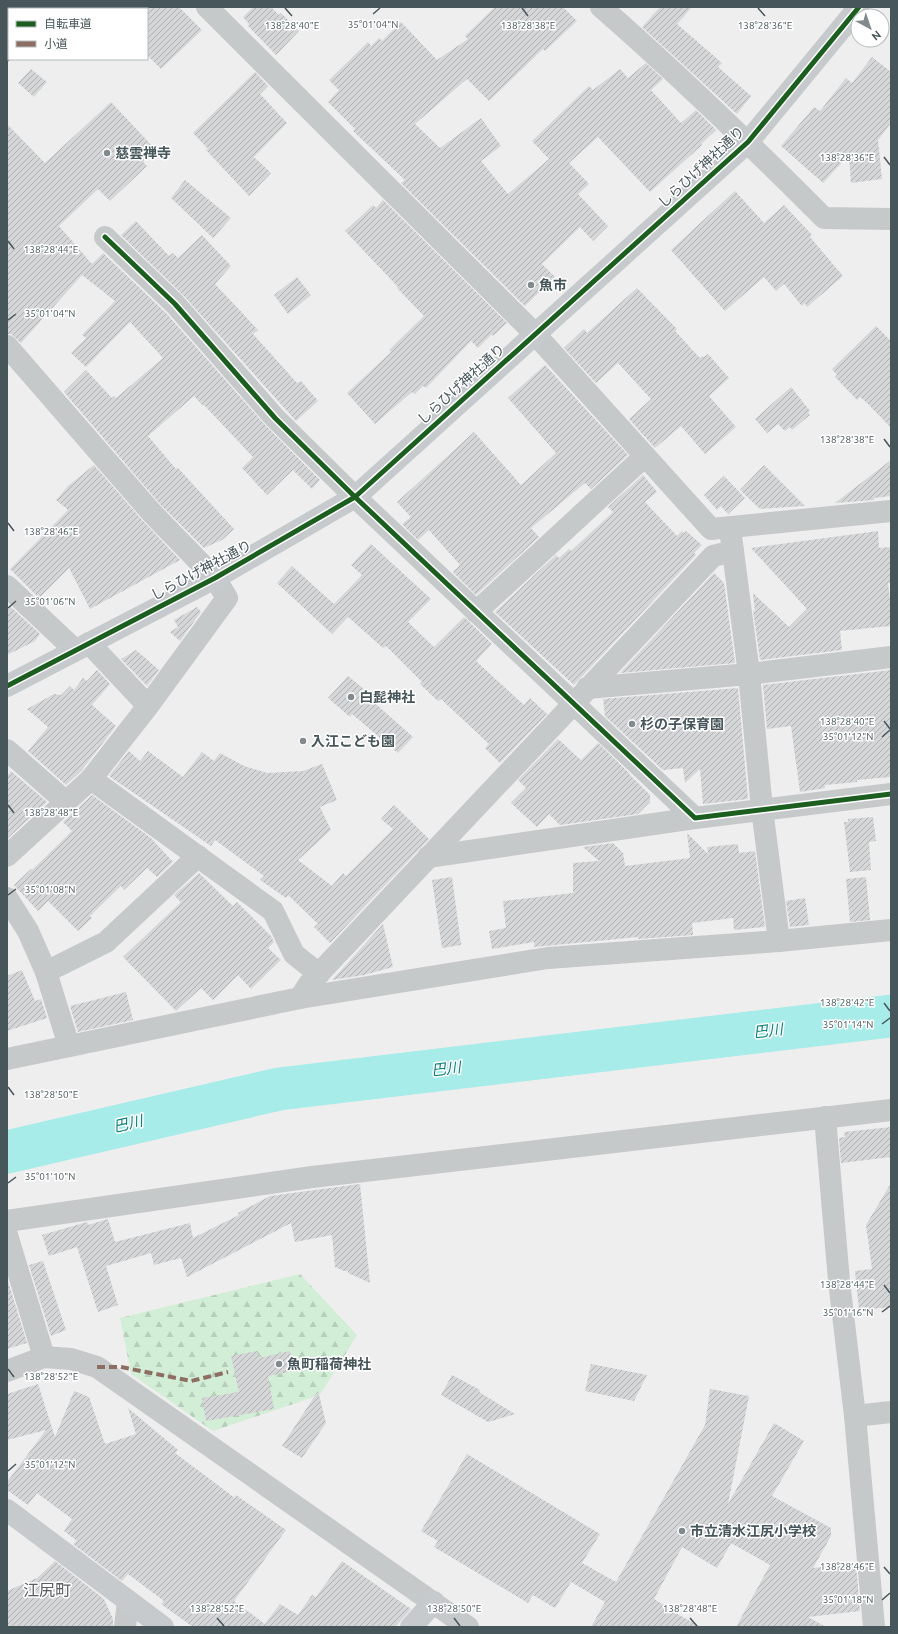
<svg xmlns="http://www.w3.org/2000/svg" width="898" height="1634" viewBox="0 0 898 1634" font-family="Ubuntu,'Noto Sans JP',sans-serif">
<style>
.forest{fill:url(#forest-firs)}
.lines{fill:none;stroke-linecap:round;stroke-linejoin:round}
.river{stroke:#a8ece9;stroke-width:43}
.building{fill:url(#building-hatch)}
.street{stroke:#c6c9ca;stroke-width:22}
.secondary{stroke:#c6cacc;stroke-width:22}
.quiet{stroke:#8d6e63;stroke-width:4;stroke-dasharray:8 4;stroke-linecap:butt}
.cycleway-casing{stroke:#fff;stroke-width:8}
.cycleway{stroke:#1b5e20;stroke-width:5}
.ticks{fill:none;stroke:#46565a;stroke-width:1.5}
.poi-dot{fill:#818b8e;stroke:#fff;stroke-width:1.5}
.labels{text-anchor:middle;stroke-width:3;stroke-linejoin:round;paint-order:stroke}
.poi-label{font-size:14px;font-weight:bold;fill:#46565a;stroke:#fff;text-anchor:start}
.street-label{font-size:14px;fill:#46565a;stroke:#fff}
.water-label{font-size:15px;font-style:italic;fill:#0f817d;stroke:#fff}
.quarter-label{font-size:16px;fill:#5a6062;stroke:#fff}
.ticks-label{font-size:10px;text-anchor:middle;fill:#46565a;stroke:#fff;stroke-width:3;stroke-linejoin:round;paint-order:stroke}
</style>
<defs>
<pattern id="forest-firs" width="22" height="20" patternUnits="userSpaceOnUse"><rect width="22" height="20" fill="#d2eed6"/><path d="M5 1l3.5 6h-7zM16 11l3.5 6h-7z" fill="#b6ceba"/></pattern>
<pattern id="building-hatch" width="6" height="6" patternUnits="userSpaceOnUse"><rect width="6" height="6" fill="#d5d6d7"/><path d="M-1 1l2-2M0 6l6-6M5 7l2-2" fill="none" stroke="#afb0b1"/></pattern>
</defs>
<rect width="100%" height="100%" fill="#efeeee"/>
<path class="forest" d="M300,1274L357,1335L320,1395L213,1431L131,1374L120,1318Z"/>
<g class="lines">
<path class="river" d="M7,1152L279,1089L891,1016"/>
</g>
<g class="building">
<path d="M147,7H179L202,30L161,69L147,55Z"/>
<path d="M253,7H271L279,15L281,13L299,31L276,55L248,26L249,24L243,17Z"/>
<path d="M495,7H563L577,21L545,51L543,49L489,101L467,79L415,124L440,148L481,118L501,146L481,161L508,194L549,159L532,141L589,86L593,90L620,69L628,78L646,63L663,79L651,90L681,123L696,110L716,130L701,144L702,145L650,192L598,137L569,163L589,184L578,194L608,226L593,241L580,227L542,264L555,277L525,306L401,183L405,180L353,131L355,129L328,102L339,90L329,80L368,42L371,46L379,38L382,41L401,22L437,60L468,39L465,36Z"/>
<path d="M660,7H692L677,24L722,63L718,67L751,96L737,114L642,27Z"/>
<path d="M872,57L891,72V123L878,140L882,179L851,183L849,155L823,183L781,146L814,107L820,111L846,78L852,83Z"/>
<path d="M31,69L47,82L34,97L18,83Z"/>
<path d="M255,72L268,86L260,94L287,123L254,157L271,173L249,196L206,150L208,149L193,133Z"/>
<path d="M111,102L156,150L143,162L147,166L110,201L98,189L59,226L92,264L103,253L166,313L266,426L320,480L312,489L293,470L267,495L242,468L253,457L204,405L203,406L194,396L148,436L176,469L178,468L234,529L222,540L204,548L160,504L64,392L86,370L112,398L114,396L116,398L163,358L130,322L86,367L71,353L86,338L82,335L115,301L82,275L21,343L11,334H7V124L45,163Z"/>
<path d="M185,180L231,218L213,238L171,198Z"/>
<path d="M735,191L764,223L784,205L812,235L810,237L843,276L807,307L805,303L802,306L784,284L776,291L764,277L725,311L671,250Z"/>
<path d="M383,200L507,323L493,336L492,334L478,348L471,341L426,388L423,386L415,394L412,392L375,424L347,393L391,352L389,350L424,316L397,288L398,287L345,231L373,205L376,208Z"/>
<path d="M136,221L169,256L173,253L178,258L202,235L231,266L215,284L258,330L253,334L297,383L301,381L318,401L296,421L184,296L121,235Z"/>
<path d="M297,277L311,295L288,314L274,295Z"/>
<path d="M637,288L677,329L675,331L700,358L702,356L704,357L708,354L729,378L709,396L736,427L705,454L681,426L655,448L629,419L651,399L618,363L596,383L564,348L584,329L587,333Z"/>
<path d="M876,326L891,341V428L867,403L860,397L857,400L835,377L837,375L832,369Z"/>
<path d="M545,365L628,455L591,489L585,483L531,528L539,537L476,595L453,572L460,565L429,530L418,540L402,524L411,517L397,502L474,432L521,485L556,453L508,398Z"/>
<path d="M791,387L810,411L808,413L810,415L792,430L790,427L785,431L778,424L767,433L755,419Z"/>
<path d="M891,460V496L874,498V500L835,503Z"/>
<path d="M94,465L142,520L180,560L90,609L69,568L39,598L10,569L68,510L56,500L68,486Z"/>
<path d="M764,465L805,506L760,509L740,490Z"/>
<path d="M643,475L657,492L645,502L677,536L682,531L684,533L686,531L702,545L694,553L696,555L574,685L495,612L556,555L559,558L569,549L571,551L613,512L608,507Z"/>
<path d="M724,476L745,498L728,514L721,506L717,510L704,495Z"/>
<path d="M878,531L879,548L891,547V583H888L891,608V626L840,631L842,650L760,660L753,610L755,612L753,593L789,627L807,609L751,548Z"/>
<path d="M371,544L431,599L408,622L434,647L464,617L492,644L476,661L524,705L530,698L547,714L500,763L485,748L489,744L441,699L438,701L420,684L422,682L386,646L383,648L348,617L332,634L277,583L292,566L334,604L362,575L351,565Z"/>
<path d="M714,573L724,583L735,663L620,673Z"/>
<path d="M11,607L40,634L35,641L7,655V611Z"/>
<path d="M197,607L201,612L180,641L170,632L178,627L174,620Z"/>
<path d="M136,650L159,670L147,686L121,659Z"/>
<path d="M97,670L110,684L92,705L116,726L82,770L66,785L28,751L48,727L27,709L54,694L61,695L70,686L74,690L83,678L87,681Z"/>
<path d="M891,670V777L857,780V782L825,785V788L800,792L791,726L767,729L763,685Z"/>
<path d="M348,676L370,694L368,697L413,737L398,753L352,714L350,717L328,698Z"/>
<path d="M738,688L748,799L703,804L700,769L685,783L683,768L663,770L605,716L603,699Z"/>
<path d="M558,739L581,760L598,743L630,774H629L650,795V802L638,814L560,825L549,814L537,827L511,803L526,788L518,780Z"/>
<path d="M129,751L140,761L148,751L183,777L202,752L214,761L220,753L244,766L267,773L303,771L322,764L337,800L320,807L331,830L298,860L332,886L343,873L346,876L393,829L381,819L394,805L429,839L330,943L314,927L318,924L288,895L286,898L260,880L264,876L215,840L211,846L109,776Z"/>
<path d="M11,771L47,802L7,839V776Z"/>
<path d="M92,795L151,838L173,862L157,877L147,868L124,890L121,886L90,916L92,918L78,931L48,901L38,911L14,885L31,869L32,870L72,831L63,822Z"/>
<path d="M873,817L876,841L869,842L871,870L850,872L844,822H848V819Z"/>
<path d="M687,833L708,854L707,847L738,844L739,853L755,851L765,927L734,930L733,918L692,923L693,935L638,939V937L534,947V942L492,949L489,931L506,928L503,901L573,893V863L599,861L583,847L613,843L623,853L625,866L690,858Z"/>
<path d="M199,873L233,906L237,902L271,936L274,942L268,948L281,960L251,989L238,975L213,1000L201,988L176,1011L123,957L181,902L174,895Z"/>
<path d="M452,877L461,945L442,948L432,880Z"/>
<path d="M866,877L870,920L850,922L846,879Z"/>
<path d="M805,898L809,925L790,927L786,901Z"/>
<path d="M383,924L393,967L364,975L332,980Z"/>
<path d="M22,970L35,1001L41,999L47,1018L7,1031V976Z"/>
<path d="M126,992L133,1020L78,1032L70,1006Z"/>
<path d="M891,1127V1157L841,1163L839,1138L845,1137L844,1132Z"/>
<path d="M891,1183V1307L859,1310L855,1271L872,1269L866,1225Z"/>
<path d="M360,1184L370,1283L348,1273V1271H344L335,1267L332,1235L295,1242L291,1223L187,1277L181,1258L154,1265L151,1253L106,1266L118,1305L98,1312L77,1247L49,1256L42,1235L87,1222L88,1225L108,1219L115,1242L190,1223L193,1238L239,1215L238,1213L270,1196Z"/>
<path d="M43,1261L66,1330L51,1336L29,1265Z"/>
<path d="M7,1278L27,1343L7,1349Z"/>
<path d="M257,1351L259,1358L290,1351L294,1371L268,1376L274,1409L206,1421L202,1398L239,1392L231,1356Z"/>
<path d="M591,1364L647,1375L634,1401L585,1391Z"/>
<path d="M452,1375L480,1390L479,1392L515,1414L488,1422L441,1395Z"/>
<path d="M38,1384L55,1437L74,1391L89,1397L105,1444L136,1434L128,1408L178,1450L175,1453L235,1498L236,1495L286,1530L234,1601L265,1624L280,1604L298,1615L312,1595L316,1597L342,1561L411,1609L395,1627H193L161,1604L164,1601L128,1574L122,1581L73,1544L77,1541L64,1531L72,1519L37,1493L28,1505L7,1490V1482L46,1430L7,1440V1394Z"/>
<path d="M710,1389L749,1396L728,1504L774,1423L804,1441L772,1496L831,1528V1536L813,1568L856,1564L860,1611L808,1617L826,1627H736L770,1565L731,1543L717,1568L682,1547L654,1599L669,1608L668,1609L701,1627H591L605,1602L571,1582L555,1608L533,1595L528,1603L434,1547L438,1541L421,1531L467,1454L600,1534L582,1563L616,1582L705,1425Z"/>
<path d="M318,1391L326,1423L302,1458L282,1446Z"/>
<path d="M55,1561L104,1599L113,1619V1627H7V1591L37,1578Z"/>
</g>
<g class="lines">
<g class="street">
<path d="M207,7L535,334L711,529L891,511"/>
<path d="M601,7C678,74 751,145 824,218L891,219"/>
<path d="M105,237L175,304L275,418L355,497L695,818L891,794"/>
<path d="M7,346L151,512L215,578L227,598L148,706L91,779L7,856"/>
<path d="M731,536L749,674L762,809L779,941"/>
<path d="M7,586L75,650"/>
<path d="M476,612L645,456"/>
<path d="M89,643L148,706"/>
<path d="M587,688L749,674L891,657"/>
<path d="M7,750L66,802"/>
<path d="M91,779L273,911L294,954L319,974"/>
<path d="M428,857L695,818"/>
<path d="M7,898L28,931L46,972L69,1046"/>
<path d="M46,972L106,942L198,856"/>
<path d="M300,998L309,984L713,556L733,551"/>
<path d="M7,1059L300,998L548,958L779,941L891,930"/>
<path d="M825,1117L839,1281L855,1416L874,1627"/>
<path d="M7,1221L312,1177L891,1110"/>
<path d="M7,1235L44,1357"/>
<path d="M7,1371L44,1357L71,1359L97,1367L468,1627"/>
<path d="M855,1416L891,1412"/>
<path d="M125,1627L128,1601"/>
</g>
<g class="secondary">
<path d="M7,686L215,578L355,497L748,142L859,7"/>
<path d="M7,1510L163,1627"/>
<path d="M411,1627L434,1602"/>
</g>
<g class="quiet">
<path d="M54,9L56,7"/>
<path d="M7,60L9,58"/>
<path d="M97,1367H121L191,1381L228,1372"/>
</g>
<g class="cycleway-casing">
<g id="cycleway">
<path d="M105,237L175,304L275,418L355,497L695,818L891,794"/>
<path d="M7,686L215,578L355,497L748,142L859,7"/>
</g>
</g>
<use href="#cycleway" class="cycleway"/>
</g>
<path class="ticks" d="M285,8L292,16M522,8L528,16M758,8L765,16M373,14L380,8M884,157L890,165M8,241L14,249M8,320L16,314M884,439L890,447M8,523L14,531M8,608L16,601M884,721L890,729M882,737L890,730M8,805L14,813M8,895L16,889M884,1003L890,1011M882,1024L890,1018M8,1087L14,1095M8,1183L16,1177M884,1285L890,1293M882,1312L890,1306M8,1369L14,1377M8,1471L16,1464M884,1567L890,1574M882,1600L890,1593M217,1618L224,1626M454,1618L460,1626M690,1618L697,1626"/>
<g class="poi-dot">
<circle cx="107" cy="153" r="4"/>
<circle cx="531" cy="285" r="4"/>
<circle cx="351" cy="697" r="4"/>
<circle cx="632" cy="724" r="4"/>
<circle cx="303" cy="741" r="4"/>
<circle cx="279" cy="1364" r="4"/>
<circle cx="682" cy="1531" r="4"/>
</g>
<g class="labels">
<g class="poi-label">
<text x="115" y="158">慈雲禅寺</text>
<text x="539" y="290">魚市</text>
<text x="359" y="702">白髭神社</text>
<text x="640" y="729">杉の子保育園</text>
<text x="311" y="746">入江こども園</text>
<text x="287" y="1369">魚町稲荷神社</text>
<text x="690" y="1536">市立清水江尻小学校</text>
</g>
<g class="street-label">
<text transform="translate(701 167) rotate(-43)" y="5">しらひげ神社通り</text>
<text transform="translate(461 384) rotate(-42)" y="5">しらひげ神社通り</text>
<text transform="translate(201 570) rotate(-28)" y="5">しらひげ神社通り</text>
</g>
<g class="water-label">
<text transform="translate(768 1031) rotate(-7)" y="5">巴川</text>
<text transform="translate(446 1069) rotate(-7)" y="5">巴川</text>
<text transform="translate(128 1124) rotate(-13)" y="5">巴川</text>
</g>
<g class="quarter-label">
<text x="47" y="1596">江尻町</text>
</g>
</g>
<g class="ticks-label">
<text x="373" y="28">35°01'04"N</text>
<text x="292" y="29">138°28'40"E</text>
<text x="528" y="29">138°28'38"E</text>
<text x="765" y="29">138°28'36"E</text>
<text x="847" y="161">138°28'36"E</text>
<text x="51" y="253">138°28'44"E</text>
<text x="50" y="317">35°01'04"N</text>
<text x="847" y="443">138°28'38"E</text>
<text x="51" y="535">138°28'46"E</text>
<text x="50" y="605">35°01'06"N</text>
<text x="847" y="725">138°28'40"E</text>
<text x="848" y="740">35°01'12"N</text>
<text x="51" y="816">138°28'48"E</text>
<text x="50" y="893">35°01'08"N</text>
<text x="847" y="1006">138°28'42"E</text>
<text x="848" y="1028">35°01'14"N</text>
<text x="51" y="1098">138°28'50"E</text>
<text x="50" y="1180">35°01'10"N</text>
<text x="847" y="1288">138°28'44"E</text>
<text x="848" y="1316">35°01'16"N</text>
<text x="51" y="1380">138°28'52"E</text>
<text x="50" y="1468">35°01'12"N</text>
<text x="847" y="1570">138°28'46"E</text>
<text x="848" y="1603">35°01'18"N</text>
<text x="217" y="1612">138°28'52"E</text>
<text x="454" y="1612">138°28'50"E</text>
<text x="690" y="1612">138°28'48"E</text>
</g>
<rect width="898" height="1634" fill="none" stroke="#46565a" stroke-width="16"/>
<rect x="8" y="8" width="140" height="52" fill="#ffffff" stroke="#b5bbbd"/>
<rect x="16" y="21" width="20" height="6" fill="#1b5e20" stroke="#b5bbbd"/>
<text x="44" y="28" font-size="12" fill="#46565a">自転車道</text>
<rect x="16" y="41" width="20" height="6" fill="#8d6e63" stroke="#b5bbbd"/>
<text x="44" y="48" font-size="12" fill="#46565a">小道</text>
<g transform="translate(870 28) rotate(140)"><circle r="19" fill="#ffffff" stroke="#b5bbbd"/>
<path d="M0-3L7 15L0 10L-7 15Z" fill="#818b8e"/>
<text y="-6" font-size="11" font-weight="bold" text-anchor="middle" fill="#46565a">N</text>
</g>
</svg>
